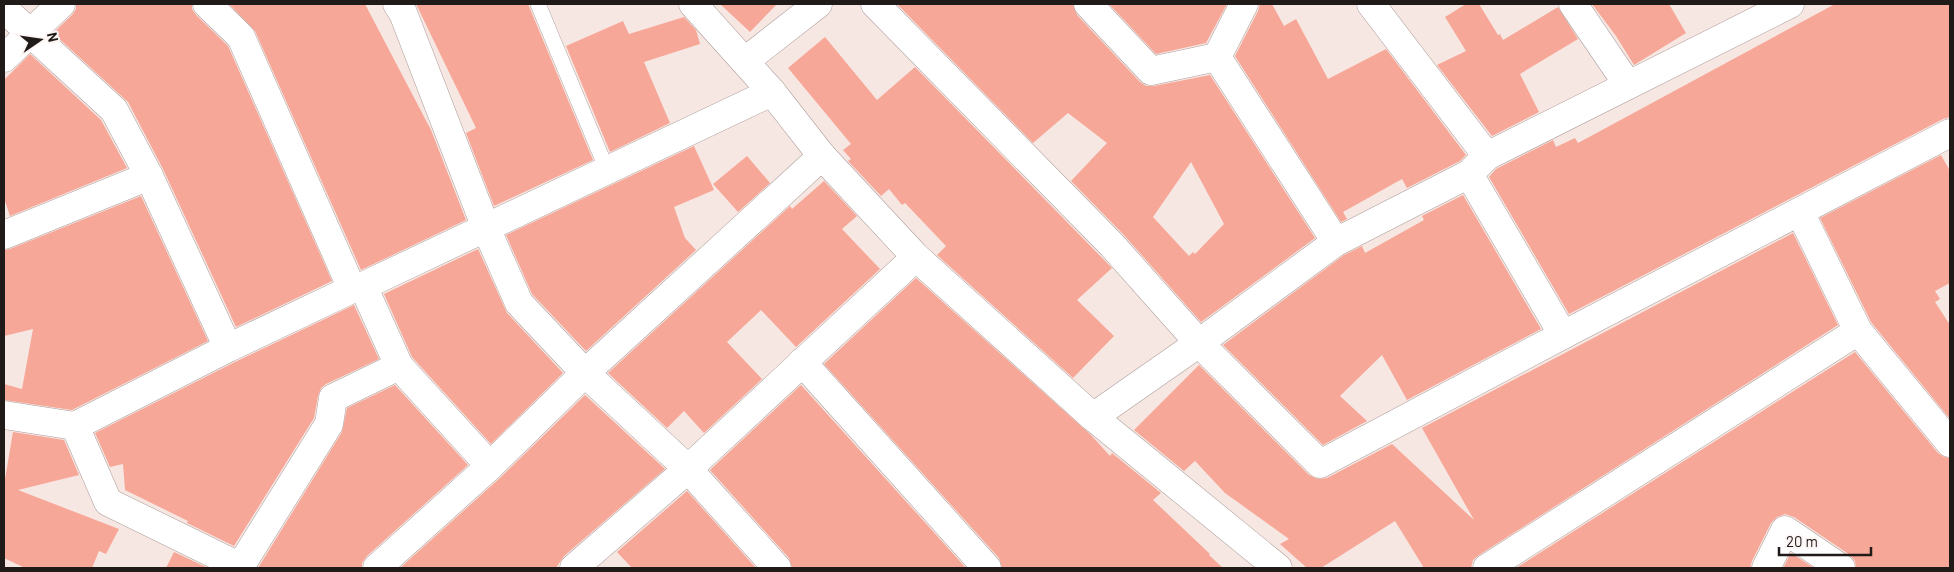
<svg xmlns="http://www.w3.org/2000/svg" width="1954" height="572" viewBox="0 0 1954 572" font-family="Barlow,sans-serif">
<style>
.building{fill:#f7a797;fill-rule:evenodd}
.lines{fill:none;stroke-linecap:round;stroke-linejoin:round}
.lane-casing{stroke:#ac9d9a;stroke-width:16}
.street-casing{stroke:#ac9d9a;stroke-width:29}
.secondary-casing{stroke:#ac9d9a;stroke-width:29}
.lane{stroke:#fff;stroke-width:15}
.street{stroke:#fff;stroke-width:28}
.secondary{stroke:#fff;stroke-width:28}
</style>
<rect width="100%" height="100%" fill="#f7e7e3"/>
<g class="building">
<path d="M76,4H192V9L196,15L228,46L332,281L236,327L163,169L128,102L53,33L72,15L76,9Z"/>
<path d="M229,4H365L431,130L466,220L361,270L255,31Z"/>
<path d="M416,4H528L593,160L494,206L466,133L476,128Z"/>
<path d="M720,4H777L750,32Z"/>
<path d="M897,4H1073L1077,15L1140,82L1146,86H1154L1210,75L1315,238L1201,322L1123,234L1071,181L1107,143L1068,113L1033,143ZM1191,162L1224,224L1195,254L1193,252L1189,256L1153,217Z"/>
<path d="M1109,4H1227L1206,43L1156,54Z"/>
<path d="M1260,4H1272L1284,26L1296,19L1328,79L1386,49L1466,155L1460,161L1407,188L1402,179L1343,212L1347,219L1341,222L1235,56L1258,11Z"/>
<path d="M1466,4H1479L1498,35L1500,34L1503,40L1558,7L1578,39L1520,74L1539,112L1492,136L1437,65L1466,51L1445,17Z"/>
<path d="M1592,4H1669L1686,33L1634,65L1616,36Z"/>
<path d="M1835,4H1950V117L1943,119L1569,314L1489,177L1496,169L1553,140L1556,147L1575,138L1578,143Z"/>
<path d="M684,17L696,30L700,44L644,62L670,123L610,152L566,46L623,21L629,34Z"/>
<path d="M825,37L877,100L915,67L1112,268L1077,300L1114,336L1073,378L937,255L946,246L905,203L902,205L889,189L881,196L848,161L851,159L843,150L851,144L788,68Z"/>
<path d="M30,54L101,120L127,168L10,216L4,198V80Z"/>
<path d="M694,146L714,190L674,207L685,238L696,250L586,351L532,294L506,235Z"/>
<path d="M1941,155L1950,171V283L1935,291L1940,299L1935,302L1950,325V419L1871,322L1820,218Z"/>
<path d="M747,156L770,183L738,212L713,184Z"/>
<path d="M824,181L857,216L842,229L880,269L796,347L761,310L727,342L762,379L704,433L684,411L667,428L608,373L790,206L792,209Z"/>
<path d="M1463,195L1541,329L1407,400L1382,355L1340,396L1367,421L1323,445L1223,345L1344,255L1362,246L1365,253L1424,220L1422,216Z"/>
<path d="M141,196L208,341L72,410L4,400V384L22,389L33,329L4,336V250L10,249Z"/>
<path d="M1793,233L1838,325L1479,555L1473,560L1471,568H1424L1395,521L1321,568H1307L1280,544L1289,539L1225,493L1195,461L1184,471L1134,430L1199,365L1309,475L1318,479L1327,478L1392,444L1474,520L1422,428Z"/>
<path d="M478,249L507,313L563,373L491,444L412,357L384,294Z"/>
<path d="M916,278L1091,435L1110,456L1112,453L1161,493L1153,500L1210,554L1209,555L1223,568H1002L999,558L824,364Z"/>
<path d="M354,305L379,359L326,384L321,388L318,396L314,418L234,546L187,523L188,521L125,490L123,464L110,467L95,433L235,362Z"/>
<path d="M1855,352L1938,453L1944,457L1950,458V568H1856L1855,561L1850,555L1794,517L1785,514L1777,517L1771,523L1752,561L1750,568H1516Z"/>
<path d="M395,385L468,465L367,556L362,563V568H258L342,432L347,408Z"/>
<path d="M801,385L966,568H792L789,558L710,470Z"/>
<path d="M585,395L665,469L564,556L556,568H400L500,478Z"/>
<path d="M13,432L64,440L79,475L18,490L119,529L106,554L99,551L92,568H25L4,558V485Z"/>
<path d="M687,491L756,568H632L617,552Z"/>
<path d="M174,552L208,568H166Z"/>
<path d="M1791,553L1814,568H1783Z"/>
</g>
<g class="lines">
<g class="lane-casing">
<path id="lane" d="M538,4L607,170"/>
</g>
<g class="street-casing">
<g id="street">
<path d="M207,4L241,37L352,289"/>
<path d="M397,4L403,13L486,228L519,303L585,373L688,469L777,568"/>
<path d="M693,4L772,92L822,156L916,257L1093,417L1278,568"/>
<path d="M875,4L1111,244L1199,343L1320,464L1563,335L1950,133"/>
<path d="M1088,4L1151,71L1217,57L1244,4"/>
<path d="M1371,4L1487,156"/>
<path d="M1573,4L1628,85"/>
<path d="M4,9L114,110L149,176L228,348"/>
<path d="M1217,57L1336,242"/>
<path d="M745,61L818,4"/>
<path d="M1469,174L1563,335"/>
<path d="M1800,212L1858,331L1950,443"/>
<path d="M4,235L149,176"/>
<path d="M363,286L399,366L490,466"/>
<path d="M802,362L987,568"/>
<path d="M4,415L75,426L228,348L352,289L363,286L772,92"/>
<path d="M1093,417L1199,343L1336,242L1469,174L1487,156L1790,4"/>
<path d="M75,426L108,502L243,568"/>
<path d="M240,567L329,424L333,398L399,366"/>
<path d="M377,568L490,466L585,373L822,156"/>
<path d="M574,568L688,469L916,257"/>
<path d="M1487,568L1858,331"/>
<path d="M1766,568L1785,530L1841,568"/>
</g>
</g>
<g class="secondary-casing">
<path id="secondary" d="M4,58L61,4"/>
</g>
<use href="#lane" class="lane"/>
<use href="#street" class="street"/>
<use href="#secondary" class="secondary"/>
</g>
<rect width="1954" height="572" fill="none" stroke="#201a19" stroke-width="10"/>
<g transform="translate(40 40) rotate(77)" stroke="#fdf6f5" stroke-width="4" paint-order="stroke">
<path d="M0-4L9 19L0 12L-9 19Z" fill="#201a19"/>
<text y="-8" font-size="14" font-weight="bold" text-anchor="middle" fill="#201a19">N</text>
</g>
<path d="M1779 547v8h92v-8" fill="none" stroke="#201a19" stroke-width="2.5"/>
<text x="1786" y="547" font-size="15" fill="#201a19" stroke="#fdf6f5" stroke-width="4" paint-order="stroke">20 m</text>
</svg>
